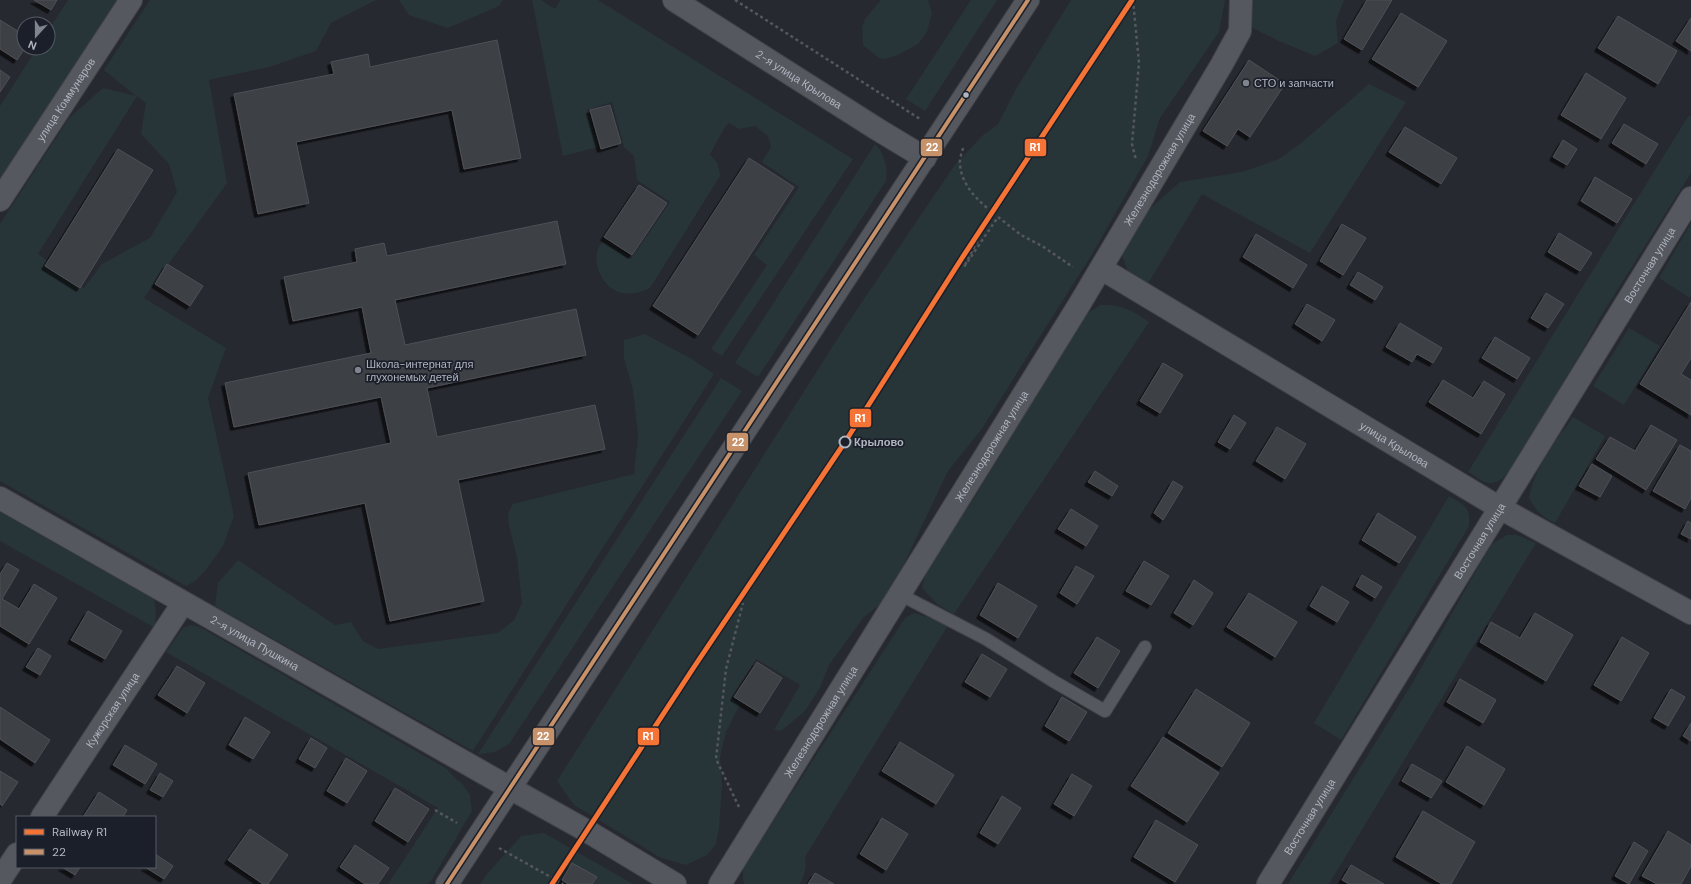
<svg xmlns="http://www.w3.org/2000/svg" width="1691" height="884" viewBox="0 0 1691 884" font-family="'DM Sans',sans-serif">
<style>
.green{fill:#283538;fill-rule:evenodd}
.building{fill:#3c3f45;stroke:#4e5157;filter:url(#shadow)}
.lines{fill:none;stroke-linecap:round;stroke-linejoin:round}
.service-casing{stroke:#424449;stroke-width:14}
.minor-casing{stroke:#424449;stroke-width:24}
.secondary-casing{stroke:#424449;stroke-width:24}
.path{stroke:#54575d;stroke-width:2.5;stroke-dasharray:3 3;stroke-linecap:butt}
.service{stroke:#56585f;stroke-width:12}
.minor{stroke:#56585f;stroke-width:22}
.secondary{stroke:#54575d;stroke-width:22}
.bus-1-casing{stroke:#1b1f29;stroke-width:7}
.bus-1{stroke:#c7916a;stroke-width:4}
.rail-1-casing{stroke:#1b1f29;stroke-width:8}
.rail-1{stroke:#f57335;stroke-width:5}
.poi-dot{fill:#80848e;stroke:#1b1f29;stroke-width:1.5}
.bus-dot{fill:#b0b5c1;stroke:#1b1f29;stroke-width:1.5}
.stop-dot{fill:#1b1f29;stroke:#b0b5c1;stroke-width:2}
.labels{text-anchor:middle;stroke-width:3.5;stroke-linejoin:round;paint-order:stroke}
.street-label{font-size:11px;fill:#b0b5c1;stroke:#1b1f29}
.poi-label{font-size:11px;fill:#b0b5c1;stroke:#1b1f29;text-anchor:start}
.stop-label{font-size:11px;font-weight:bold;fill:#b0b5c1;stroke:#1b1f29;text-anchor:start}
.line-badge{stroke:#1b1f29;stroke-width:1.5}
.badge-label{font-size:11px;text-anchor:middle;font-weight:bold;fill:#fff}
</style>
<defs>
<filter id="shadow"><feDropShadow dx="-3.5" dy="3.5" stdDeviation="0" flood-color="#0009"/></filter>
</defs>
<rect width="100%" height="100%" fill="#272930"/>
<g class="green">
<path d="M68,0H118L0,181V106L37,48H48V31Z"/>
<path d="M150,0H376L331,23L316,51L269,67L209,80L227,183L144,298L226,348L208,398L234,516L223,546L206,570L195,581L186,586L0,481V224L69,118L103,88L136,96L104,70ZM137,96L146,103L141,134L169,164L177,192L150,238L102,264L84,288L38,254Z"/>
<path d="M399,0H503L499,6L448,28L409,15Z"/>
<path d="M532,0H541L555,9L561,0H598L853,159L722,356L711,349L767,265L754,255L799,187L762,162L771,147L768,136L755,126L739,129L729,123L725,127L710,154L718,164L720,176L650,288C641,292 633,295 623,293C602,290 587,257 603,241L631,259L670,202L637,180L634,156L624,147L612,102L587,110L598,147L563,156Z"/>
<path d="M881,0H928L932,13L927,32L918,44L898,55L884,59L879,58L863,45L862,27L865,19Z"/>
<path d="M971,0H997L925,111L906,99Z"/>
<path d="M1071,0H1225L1219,32L1160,118L1148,156L1094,251L981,430L948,471L893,587L883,602L864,617L829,665L820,688L805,711L781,731L774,730L800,685L756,659L731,698L740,704L726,732L720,757L722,784L719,828L716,844L707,855L686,865L661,858L574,805L557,781L845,327L954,166L982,136L998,124L1016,89Z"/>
<path d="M1247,0H1344L1336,21L1338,43L1315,56L1279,41L1249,26Z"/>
<path d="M1369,84L1406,102L1310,253L1202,194L1146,287L1128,272L1122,255L1128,239L1145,213L1180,182L1242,172L1279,159L1301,143Z"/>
<path d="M1689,115L1691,116V173L1601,316L1585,346L1518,458C1511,468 1502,485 1488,483C1482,482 1474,475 1468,472Z"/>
<path d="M875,144C885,154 888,168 886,181L758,377L735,363Z"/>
<path d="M1691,223V295L1690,298L1659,278Z"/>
<path d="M1100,305C1120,304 1133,310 1149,322L954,614L938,605L922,588L926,571L974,498L1030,406L1043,382L1084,316Z"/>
<path d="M1629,328L1660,346L1624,405L1593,386Z"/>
<path d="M645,334L692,359L714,374L473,751L215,606L218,583L238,560L335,625L351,622L363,641L378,649L498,633L514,620L522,603L517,558L509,525L508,513L513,504L634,474L638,435L633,390L624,358V340Z"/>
<path d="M721,378L742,391L509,744L495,752L478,754Z"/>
<path d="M1573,417L1605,436L1555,523C1541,516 1537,512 1529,498C1535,467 1555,442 1573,417Z"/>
<path d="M1449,496C1464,505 1471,507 1469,526L1341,740L1314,723Z"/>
<path d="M0,512L154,599L156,611L155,628L0,541Z"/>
<path d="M1507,535H1517L1536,543L1329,884H1288L1413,682L1485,555L1492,544Z"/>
<path d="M914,613L936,620L947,627L805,857C807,866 805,876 799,884H744L743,880V868L905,618Z"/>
<path d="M191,625L200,627L447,769L457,780L461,782L470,795L472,811L431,881L427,884H388L438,808L166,652L183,628Z"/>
<path d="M544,833L633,884H480L487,874L521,836Z"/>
</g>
<g class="building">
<path d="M34,0H57L51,10Z"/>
<path d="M1367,0H1392L1362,50L1344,39Z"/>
<path d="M1401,13L1447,41L1418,87L1372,59Z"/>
<path d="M1618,16L1677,51L1658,84L1598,48Z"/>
<path d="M1691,18V51L1676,41Z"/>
<path d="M0,20L24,35L25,48L17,60L0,49Z"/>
<path d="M497,40L521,158L464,169L452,110L296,142L309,203L258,214L234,94L334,74L331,62L368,54L370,67Z"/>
<path d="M1249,60L1285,84L1250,137L1238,129L1227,146L1203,131Z"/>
<path d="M0,70L10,77L0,92Z"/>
<path d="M1586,73L1626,98L1601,139L1561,115Z"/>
<path d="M610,105L621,143L601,149L590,110Z"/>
<path d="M1624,124L1658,144L1646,164L1612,143Z"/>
<path d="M1405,127L1457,158L1441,184L1389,152Z"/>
<path d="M1563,140L1577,149L1567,165L1553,157Z"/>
<path d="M118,149L153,170L80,288L45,266Z"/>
<path d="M749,158L794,187L698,335L653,306Z"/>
<path d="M1595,177L1632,199L1617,223L1581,201Z"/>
<path d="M639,185L667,203L632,255L604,237Z"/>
<path d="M557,221L566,264L395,300L405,345L576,309L586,355L427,388L437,437L595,405L605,449L458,480L484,601L390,621L365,503L259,525L248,473L391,443L381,397L234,427L225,383L371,353L362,307L293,321L284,277L357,262L355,249L384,243L387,256Z"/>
<path d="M1342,224L1366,238L1343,275L1320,261Z"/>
<path d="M1559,233L1592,253L1580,271L1548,252Z"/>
<path d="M1256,234L1307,265L1293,288L1243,257Z"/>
<path d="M167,264L203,286L190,306L155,284Z"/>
<path d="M1358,272L1383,287L1375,300L1350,285Z"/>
<path d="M1546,293L1564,304L1548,328L1531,318Z"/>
<path d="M1691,302V358L1681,374L1691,380V415L1640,384Z"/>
<path d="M1307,304L1335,320L1322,341L1295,324Z"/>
<path d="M1400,323L1442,348L1433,363L1417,354L1412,362L1386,347Z"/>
<path d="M1495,337L1530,358L1517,379L1482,358Z"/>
<path d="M1163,363L1183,375L1160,413L1140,401Z"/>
<path d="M1443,380L1473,398L1484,381L1505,394L1481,434L1429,402Z"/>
<path d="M1234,415L1246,423L1230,449L1218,442Z"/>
<path d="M1651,425L1677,440L1646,490L1596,459L1610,437L1635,451Z"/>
<path d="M1277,427L1306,444L1285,479L1256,461Z"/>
<path d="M1680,445L1691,451V498L1685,509L1653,491Z"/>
<path d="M1592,464L1612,476L1600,497L1579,486Z"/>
<path d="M1095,471L1118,486L1112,496L1088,482Z"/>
<path d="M1173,481L1183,487L1163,520L1154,513Z"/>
<path d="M1071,509L1098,526L1086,546L1058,529Z"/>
<path d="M1378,513L1416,537L1399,563L1362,540Z"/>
<path d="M1688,521L1691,523V539L1681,534Z"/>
<path d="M1144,561L1169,576L1151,605L1126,591Z"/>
<path d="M7,563L19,570L2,599L19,609L34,584L57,598L29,644L0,626V574Z"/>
<path d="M1076,566L1094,576L1077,604L1060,593Z"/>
<path d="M1362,575L1382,587L1375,598L1356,586Z"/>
<path d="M1194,580L1213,593L1193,625L1174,613Z"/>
<path d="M998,583L1037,606L1018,638L980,615Z"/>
<path d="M1322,586L1349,602L1337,622L1310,606Z"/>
<path d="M1249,593L1297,622L1275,657L1227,627Z"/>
<path d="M88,611L122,631L105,659L71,640Z"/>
<path d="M1535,613L1573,635L1546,681L1480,642L1491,622L1520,638Z"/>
<path d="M1097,637L1120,651L1098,688L1074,673Z"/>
<path d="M1622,637L1649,653L1621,701L1594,685Z"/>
<path d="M38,648L51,656L40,675L26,667Z"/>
<path d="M982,654L1007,669L990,697L965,682Z"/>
<path d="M757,662L782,678L760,713L734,697Z"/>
<path d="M177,666L205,683L187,713L158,695Z"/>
<path d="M1460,679L1496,700L1483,723L1447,702Z"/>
<path d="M1196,689L1250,723L1222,767L1168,733Z"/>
<path d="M1671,689L1685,697L1668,726L1654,718Z"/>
<path d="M1062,697L1087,712L1069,741L1045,726Z"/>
<path d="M0,707L50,740L35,763L0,739Z"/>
<path d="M245,717L270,732L253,759L229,745Z"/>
<path d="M1691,723V741L1683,736Z"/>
<path d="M1163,737L1219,773L1187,822L1131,786Z"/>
<path d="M311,738L327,748L315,768L299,759Z"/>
<path d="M900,742L954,775L936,804L882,771Z"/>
<path d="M125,745L157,764L145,784L113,765Z"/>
<path d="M1467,746L1505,769L1484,805L1446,782Z"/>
<path d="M346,758L367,771L347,803L327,791Z"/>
<path d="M1412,764L1442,781L1431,798L1402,781Z"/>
<path d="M0,771L18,782L2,806L0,804Z"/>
<path d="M160,773L173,781L163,797L150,790Z"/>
<path d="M1072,774L1092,786L1074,816L1054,804Z"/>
<path d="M395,788L429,809L408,842L375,821Z"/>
<path d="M99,792L127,810L123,817H83Z"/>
<path d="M1002,796L1021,808L998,844L980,833Z"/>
<path d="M1423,811L1475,842L1451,884H1442L1396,857Z"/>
<path d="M882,818L908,834L886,870L860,854Z"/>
<path d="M1156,820L1198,845L1175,882L1134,857Z"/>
<path d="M250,829L288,855L268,884H263L228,860Z"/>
<path d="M1668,831L1691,845V866L1681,884H1657L1642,876Z"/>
<path d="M1634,842L1648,851L1629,884L1615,876Z"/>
<path d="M355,845L389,868L378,884H365L340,867Z"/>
<path d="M155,854L173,866L164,879L145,867H155Z"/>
<path d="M572,863L597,877L592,884H568L562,880Z"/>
<path d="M1351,865L1384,884H1349L1342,880Z"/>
<path d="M62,867H80L75,875Z"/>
<path d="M815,873L834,884H808Z"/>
</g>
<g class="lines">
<g class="service-casing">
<path id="service" d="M901,595L986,639L1053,681L1105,711L1145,647"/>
</g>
<g class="minor-casing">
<g id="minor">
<path id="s1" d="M674,0L877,129L925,158"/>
<path id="s2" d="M0,200L131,0"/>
<path id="s3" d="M1102,269L1500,508L1691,613"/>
<path id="s4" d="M0,498L510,788"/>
<path id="s5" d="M42,817L183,603"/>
<path d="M0,880L17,854"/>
<path id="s6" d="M720,884L1079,305L1222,64L1240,31L1241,0"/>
<path id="s7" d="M1268,884L1691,198"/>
</g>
</g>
<g class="secondary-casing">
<g id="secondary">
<path d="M510,788L587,831L675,884"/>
<path d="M447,884C639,588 836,296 1028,0"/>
</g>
</g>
<g class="path">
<path d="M735,0L920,119"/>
<path d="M1133,0L1139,63L1132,144L1136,160"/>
<path d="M963,148C962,153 959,159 960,164C961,184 977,200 992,212L964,267L998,217L1021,235L1042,246L1073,267"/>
<path d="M739,807L716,759L726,669L743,603"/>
<path d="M435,810L457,823"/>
<path d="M499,848L563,884"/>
</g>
<use href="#service" class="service"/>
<use href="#minor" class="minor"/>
<use href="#secondary" class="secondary"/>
<g class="bus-1-casing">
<path id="bus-1" d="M447,884C639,588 836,296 1028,0"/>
</g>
<use href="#bus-1" class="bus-1"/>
<g class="rail-1-casing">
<path id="rail-1" d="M552,884L694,667L845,442L962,258L1132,0"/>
</g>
<use href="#rail-1" class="rail-1"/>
</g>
<g class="poi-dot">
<circle cx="1246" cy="83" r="4"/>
<circle cx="358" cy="370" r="4"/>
</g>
<circle class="bus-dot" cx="966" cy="95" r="3.5"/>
<circle class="stop-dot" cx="845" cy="442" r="5.5"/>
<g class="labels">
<g class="street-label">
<text dy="4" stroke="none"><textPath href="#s1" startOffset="148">2-я улица Крылова</textPath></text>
<text dy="4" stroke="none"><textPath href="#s2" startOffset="120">улица Коммунаров</textPath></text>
<text dy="4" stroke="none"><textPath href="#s6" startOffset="839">Железнодорожная улица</textPath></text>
<text dy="4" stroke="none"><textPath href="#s7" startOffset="727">Восточная улица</textPath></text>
<text dy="4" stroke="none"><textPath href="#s3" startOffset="341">улица Крылова</textPath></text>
<text dy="4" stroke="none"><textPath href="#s6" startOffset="515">Железнодорожная улица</textPath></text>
<text dy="4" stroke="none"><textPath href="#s7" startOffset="403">Восточная улица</textPath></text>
<text dy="4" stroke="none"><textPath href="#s4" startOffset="293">2-я улица Пушкина</textPath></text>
<text dy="4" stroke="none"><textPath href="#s5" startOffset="128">Кужорская улица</textPath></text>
<text dy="4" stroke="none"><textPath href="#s6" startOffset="191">Железнодорожная улица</textPath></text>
<text dy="4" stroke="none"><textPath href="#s7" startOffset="79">Восточная улица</textPath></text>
</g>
<g class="poi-label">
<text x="1254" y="87">СТО и запчасти</text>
<text x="366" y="368">Школа-интернат для<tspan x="366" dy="13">глухонемых детей</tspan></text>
</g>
<g class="stop-label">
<text x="854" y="446">Крылово</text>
</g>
</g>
<g class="line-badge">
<rect x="1024" y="138" width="23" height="19" rx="4" fill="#f57335"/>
<rect x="920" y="138" width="23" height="19" rx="4" fill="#c7916a"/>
<rect x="849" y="408" width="23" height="20" rx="4" fill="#f57335"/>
<rect x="726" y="432" width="23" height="20" rx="4" fill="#c7916a"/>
<rect x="532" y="727" width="23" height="19" rx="4" fill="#c7916a"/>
<rect x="637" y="727" width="23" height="19" rx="4" fill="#f57335"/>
</g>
<g class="badge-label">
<text x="1035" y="151">R1</text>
<text x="932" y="151">22</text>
<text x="860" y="422">R1</text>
<text x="738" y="446">22</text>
<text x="543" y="740">22</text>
<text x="648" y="740">R1</text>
</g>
<rect x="16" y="816" width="140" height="52" fill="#1b1f29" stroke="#575b66"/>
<rect x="24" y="829" width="20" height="6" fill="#f57335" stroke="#575b66"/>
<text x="52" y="836" font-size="12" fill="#b0b5c1">Railway R1</text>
<rect x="24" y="849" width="20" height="6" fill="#c7916a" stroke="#575b66"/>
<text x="52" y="856" font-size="12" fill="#b0b5c1">22</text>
<g transform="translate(36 36) rotate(201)"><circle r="19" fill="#1b1f29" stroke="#575b66"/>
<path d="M0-3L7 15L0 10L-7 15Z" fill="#80848e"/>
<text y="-6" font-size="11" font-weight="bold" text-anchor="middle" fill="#b0b5c1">N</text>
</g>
</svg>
